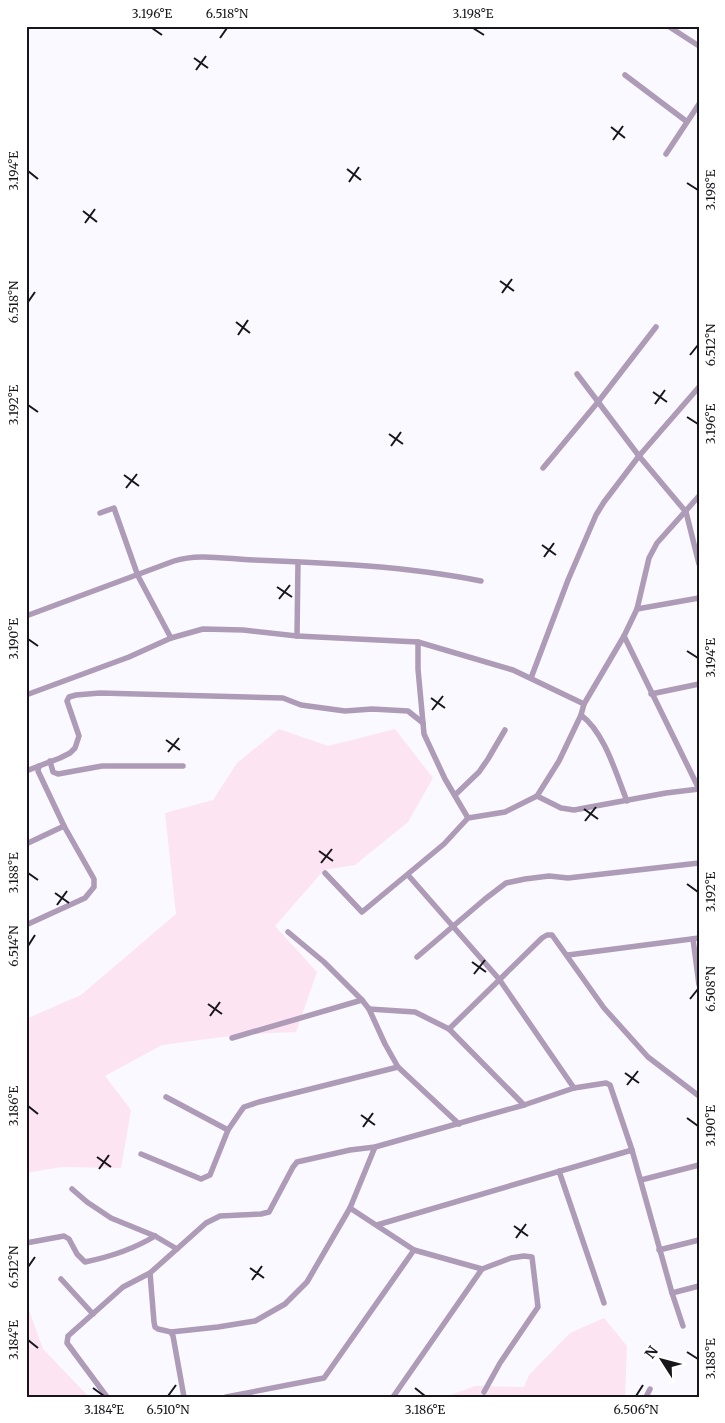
<svg xmlns="http://www.w3.org/2000/svg" width="725" height="1423" viewBox="0 0 725 1423" font-family="Merriweather,serif">
<style>
.grass{fill:#fce4f3}
.lines{fill:none;stroke-linecap:round;stroke-linejoin:round}
.minor{stroke:#ae9bb7;stroke-width:5.5}
.ticks{fill:none;stroke:#17161b;stroke-width:2}
.neatline{fill:none;stroke:#17161b;stroke-width:2}
.ticks-label{font-size:12px;text-anchor:middle;fill:#17161b}
</style>
<rect width="100%" height="100%" fill="#faf9ff"/>
<g class="grass">
<path d="M279,729L328,746L395,729L433,778L408,822L355,865L324,870L275,926L317,972L296,1032L245,1034L162,1045L105,1076L131,1110L121,1168L61,1167L26,1173V1019L81,995L176,914L165,813L213,800L237,763Z"/>
<path d="M26,1302L43,1349L89,1397H26Z"/>
<path d="M604,1318L627,1346L625,1397H445L475,1386L524,1387L529,1375L570,1333Z"/>
</g>
<g class="lines">
<g class="minor">
<path d="M668,26L699,46"/>
<path d="M625,75L686,121"/>
<path d="M666,154L699,104"/>
<path d="M577,374L639,456L686,512L699,564"/>
<path d="M543,468L598,402L656,327"/>
<path d="M100,513L114,508L138,576L171,638"/>
<path d="M637,609L699,598"/>
<path d="M26,616L174,561C198,553 227,559 253,560C329,563 406,566 481,581"/>
<path d="M297,636L298,562"/>
<path d="M624,636L699,789"/>
<path d="M418,642V669L424,734L445,779L468,818"/>
<path d="M531,678L568,580L596,515L604,502L639,456L699,387"/>
<path d="M651,694L699,684"/>
<path d="M26,695L129,657L171,638L203,629L243,630L297,636L418,642L513,670L584,704"/>
<path d="M581,715C605,733 616,774 627,801"/>
<path d="M50,761L53,772L58,774L102,766H183"/>
<path d="M26,771L60,758L70,753L75,748L79,736L67,701L69,697L76,695L100,693L283,698L301,705L345,711L372,709L408,711L423,723"/>
<path d="M455,795L479,772L488,759L505,730"/>
<path d="M537,796L561,808L574,810L666,793L699,789"/>
<path d="M26,844L64,826"/>
<path d="M325,873L362,912L444,844L468,818L505,812L537,796L559,761L581,715L584,704L624,636L637,609L649,558L657,543L699,496"/>
<path d="M408,875L499,979L574,1088"/>
<path d="M26,925L85,898L94,887V879L64,826L38,771L39,766"/>
<path d="M288,932L324,962L362,1000L369,1009L385,1044L398,1067L459,1124"/>
<path d="M693,939L699,985"/>
<path d="M568,955L699,938"/>
<path d="M417,957L485,899L506,883L525,879L549,876L568,878L699,863"/>
<path d="M369,1009L415,1012L449,1029L524,1105"/>
<path d="M449,1029L542,938L547,935H552L604,1008L648,1057L699,1096"/>
<path d="M232,1038L362,1000"/>
<path d="M166,1097L228,1130"/>
<path d="M141,1154L201,1179L210,1175L228,1130L241,1111L244,1107L259,1102L398,1067"/>
<path d="M559,1171L604,1303"/>
<path d="M641,1180L699,1165"/>
<path d="M72,1189L87,1202L111,1218L155,1236L177,1249"/>
<path d="M350,1208L414,1250L482,1269"/>
<path d="M377,1225L632,1150"/>
<path d="M26,1243L64,1236L69,1239L77,1254L85,1262C109,1257 134,1249 155,1236"/>
<path d="M659,1250L699,1240"/>
<path d="M150,1273L154,1322L155,1327L158,1329L171,1332L218,1327L255,1321L285,1304L307,1282L350,1208L375,1147"/>
<path d="M61,1279L93,1314"/>
<path d="M672,1293L699,1286"/>
<path d="M171,1332L173,1336L184,1397"/>
<path d="M107,1397L67,1343L68,1336L123,1287L150,1273L206,1223L220,1216L261,1214L269,1212L293,1167L297,1162L350,1150L375,1147L524,1105L574,1088L606,1083L610,1085L632,1150L672,1293L683,1326"/>
<path d="M226,1397L324,1378L414,1250"/>
<path d="M393,1397L482,1269L511,1258L524,1256L532,1257L538,1307L500,1363L484,1392"/>
<path d="M646,1397L650,1389"/>
</g>
</g>
<path class="ticks" d="M152,28L162,35M473,28L484,35M220,38L227,28M194,58L208,68M196,70L206,56M611,127L625,138M613,140L623,126M347,169L361,180M28,171L38,179M349,182L359,167M687,183L698,190M83,211L97,222M85,223L95,209M500,281L514,291M502,293L512,279M28,302L35,292M236,322L250,333M238,335L248,320M690,355L698,345M653,392L667,402M655,404L665,390M28,405L38,412M687,417L698,424M389,434L403,444M391,446L401,432M124,475L139,486M126,488L137,474M542,545L556,555M544,557L554,543M277,587L292,597M279,599L290,585M28,639L38,646M687,651L698,658M431,698L445,708M432,710L443,696M166,740L180,750M168,752L179,738M584,809L598,819M585,821L596,807M319,851L333,861M321,863L332,849M28,873L38,880M687,884L698,892M55,893L69,903M57,905L67,891M28,946L35,935M472,962L486,972M474,974L485,960M690,999L698,989M208,1004L222,1014M210,1016L220,1002M625,1073L639,1083M627,1085L638,1071M28,1106L38,1114M361,1115L375,1125M687,1118L698,1126M363,1127L373,1113M97,1157L111,1167M99,1169L109,1155M514,1226L528,1236M516,1238L526,1224M28,1267L35,1257M250,1268L264,1278M252,1280L262,1266M28,1340L38,1348M687,1352L698,1359M93,1388L104,1396M415,1388L425,1396M168,1396L176,1385M636,1396L643,1385"/>
<rect width="725" height="1423" fill="none" stroke="#ffffff" stroke-width="55"/>
<g transform="translate(662 1360) rotate(306)" stroke="#ffffff" stroke-width="4" paint-order="stroke">
<path d="M0-4L9 19L0 12L-9 19Z" fill="#17161b"/>
<text y="-8" font-size="14" font-weight="bold" text-anchor="middle" fill="#17161b">N</text>
</g>
<rect x="28" y="28" width="670" height="1368" class="neatline"/>
<g class="ticks-label">
<text x="152" y="18">3.196°E</text>
<text x="227" y="18">6.518°N</text>
<text x="473" y="18">3.198°E</text>
<text transform="translate(14 171) rotate(-90)" y="4">3.194°E</text>
<text transform="translate(711 190) rotate(-90)" y="4">3.198°E</text>
<text transform="translate(14 302) rotate(-90)" y="4">6.518°N</text>
<text transform="translate(711 345) rotate(-90)" y="4">6.512°N</text>
<text transform="translate(14 405) rotate(-90)" y="4">3.192°E</text>
<text transform="translate(711 424) rotate(-90)" y="4">3.196°E</text>
<text transform="translate(14 639) rotate(-90)" y="4">3.190°E</text>
<text transform="translate(711 658) rotate(-90)" y="4">3.194°E</text>
<text transform="translate(14 873) rotate(-90)" y="4">3.188°E</text>
<text transform="translate(711 892) rotate(-90)" y="4">3.192°E</text>
<text transform="translate(14 946) rotate(-90)" y="4">6.514°N</text>
<text transform="translate(711 989) rotate(-90)" y="4">6.508°N</text>
<text transform="translate(14 1106) rotate(-90)" y="4">3.186°E</text>
<text transform="translate(711 1126) rotate(-90)" y="4">3.190°E</text>
<text transform="translate(14 1267) rotate(-90)" y="4">6.512°N</text>
<text transform="translate(14 1340) rotate(-90)" y="4">3.184°E</text>
<text transform="translate(711 1359) rotate(-90)" y="4">3.188°E</text>
<text x="104" y="1414">3.184°E</text>
<text x="168" y="1414">6.510°N</text>
<text x="425" y="1414">3.186°E</text>
<text x="636" y="1414">6.506°N</text>
</g>
</svg>
